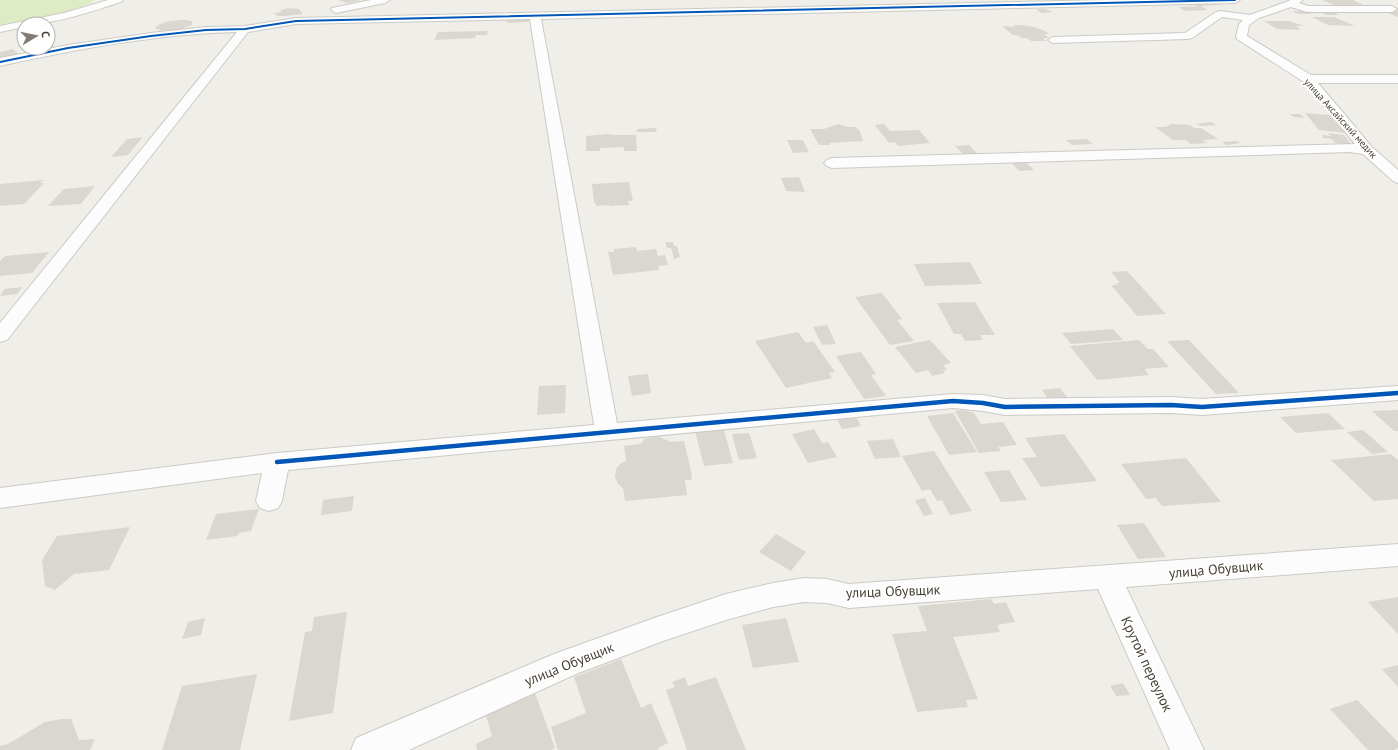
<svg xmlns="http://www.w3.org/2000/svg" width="1398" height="750" viewBox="0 0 1398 750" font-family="'PT Sans',sans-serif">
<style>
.green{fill:#ddecc5}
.building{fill:#dad7d0}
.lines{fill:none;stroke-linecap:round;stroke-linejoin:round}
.street-casing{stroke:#cccac4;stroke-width:2}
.street{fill:#fdfcfc;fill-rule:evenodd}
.cycleway-far1-casing{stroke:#fff;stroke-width:3}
.cycleway-casing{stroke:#fff;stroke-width:7}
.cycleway-far1{stroke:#0057b8;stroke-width:2}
.cycleway{stroke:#0057b8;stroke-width:4.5}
.labels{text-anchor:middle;stroke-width:4;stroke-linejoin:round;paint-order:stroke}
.far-street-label{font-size:10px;fill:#463f33;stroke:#fff}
.near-street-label{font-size:14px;fill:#463f33;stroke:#fff}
</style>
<rect width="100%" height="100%" fill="#f0eee8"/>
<path class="green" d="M0,0H94C72,15 27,20 0,25Z"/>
<g class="building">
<path d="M338,0H359V1L347,3Z"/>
<path d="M1322,0H1353L1370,8L1344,9Z"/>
<path d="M1214,3L1218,5L1197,6L1193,4Z"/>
<path d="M1201,6L1208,10L1185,11L1178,7Z"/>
<path d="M291,8L299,9L303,14L285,16H277L274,13L282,12L280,10Z"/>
<path d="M1037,9H1046L1053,12L1042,13L1038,11Z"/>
<path d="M1398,10V17L1382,11Z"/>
<path d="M1292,11H1306L1312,14H1298Z"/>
<path d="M1318,11H1331L1340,15H1326Z"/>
<path d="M1312,17H1334L1355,26L1328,25Z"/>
<path d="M508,18H529L528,22L507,23Z"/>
<path d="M181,20H189V21H192V25L183,28V31L165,33L166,30L159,31L160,29H156V26H159V24L164,23V22Z"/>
<path d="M1264,21H1289L1304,26H1296L1301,30L1277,29Z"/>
<path d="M1013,25H1021L1035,27L1047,32L1048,34H1044L1049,38H1043L1046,41H1031L1027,38H1022L1017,35H1013L1002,26L1015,27Z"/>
<path d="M488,31L487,35H476L475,38L434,40L438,32Z"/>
<path d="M42,48L44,50L26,53L24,50Z"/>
<path d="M13,49L19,54L0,58V52Z"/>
<path d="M1305,113L1329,115L1345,133L1319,130Z"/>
<path d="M1289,114H1300L1305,118L1294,117Z"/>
<path d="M1211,122L1217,125L1202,126L1195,124Z"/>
<path d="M838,124L849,127H856L860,131L863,141L829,143L830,145H819L810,129H824Z"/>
<path d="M884,124L890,131L919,130L930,143L898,146L895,142L889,143L875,125Z"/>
<path d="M1171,124L1190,125L1194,128H1201L1218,139L1202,140L1207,143L1191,144L1186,140H1173L1155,127H1166Z"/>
<path d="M656,128L657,132H637V129Z"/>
<path d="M1328,133L1344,135L1352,145L1335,143L1332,139L1323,138L1322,135L1331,136Z"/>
<path d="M608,134L615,135H636L637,151H624V147L600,148V151H586V136Z"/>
<path d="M143,137L128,155L111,157L127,139Z"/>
<path d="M1087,139L1093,144L1072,145L1066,140Z"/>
<path d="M787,140H803L809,152L793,153Z"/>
<path d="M1236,141L1241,143L1226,145L1222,142Z"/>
<path d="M969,145L979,155L965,156L955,146Z"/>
<path d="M1025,161L1034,170L1019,171L1011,162Z"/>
<path d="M799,177L805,192L786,191L781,178Z"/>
<path d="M43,180L40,183H44L24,204L0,206V184Z"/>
<path d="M629,182L633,201H628L629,205L610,206L609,205L596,206V203H594L592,184Z"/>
<path d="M95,186L81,204L48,206L64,189Z"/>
<path d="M665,242H673L674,246H677L680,257L674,259L671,248H667Z"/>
<path d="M636,247L637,251L656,249L658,256L665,255L668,265L658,266L659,270L613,275L608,252H614V249Z"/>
<path d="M49,252L32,273L0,276V261L5,256Z"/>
<path d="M970,262L982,284L925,286L914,264Z"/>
<path d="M1127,271L1166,314L1137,316L1111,285H1118L1116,283H1120L1111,272Z"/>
<path d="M22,287L17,294L0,296L4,289Z"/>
<path d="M882,293L902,319L897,320L914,341L890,345L855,297Z"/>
<path d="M975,302L995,335H980L983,340L965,341L961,334H954L937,303Z"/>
<path d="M827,325L836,344L822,345L813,327Z"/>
<path d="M1113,329L1123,340L1071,344L1062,333Z"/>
<path d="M798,332L806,343L813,341L835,372L829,373L832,378L786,388L755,341Z"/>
<path d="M930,340L951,363L943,365L947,370L943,371L945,373L932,376L928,370L916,373L895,347Z"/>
<path d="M1139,340L1148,349H1153L1169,367L1144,369L1149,375L1097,380L1070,346Z"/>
<path d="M1189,340L1239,393L1216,394L1167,341Z"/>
<path d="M861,352L876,374L871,375L886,396L864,399L836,356Z"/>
<path d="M648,374L651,393L632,396L628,376Z"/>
<path d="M566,385L565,413L537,415L539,386Z"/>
<path d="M1060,388L1070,401L1051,403L1042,390Z"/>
<path d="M964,410L974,413L981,424L1003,422L1017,445L998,447L1001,451L979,453L955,411Z"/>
<path d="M1398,410V431H1394L1372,411Z"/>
<path d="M953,413L977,452L949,455L927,416Z"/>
<path d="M1328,413L1345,429L1296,433L1280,417Z"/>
<path d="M855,415L861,426L842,429L836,418Z"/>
<path d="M722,423L733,463L704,466L694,427Z"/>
<path d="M814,429L822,443L828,442L837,457L808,463L792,434Z"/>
<path d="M1363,430L1388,452L1372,454L1347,432Z"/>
<path d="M749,433L757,458L739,460L732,434Z"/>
<path d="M1064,434L1097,481L1041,487L1022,458L1037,457L1025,438Z"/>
<path d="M653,437H660L671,442L684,441L692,475L691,480H685L687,495L625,501L623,488L618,484L615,477L616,469L620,464L626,461L624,446L641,444L644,439Z"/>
<path d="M893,439L901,457L875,459L867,441Z"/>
<path d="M934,451L972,511L950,515L942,500L937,501L930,489L922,491L902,456Z"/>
<path d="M1391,454L1398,460V499L1374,501L1331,460Z"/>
<path d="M1186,458L1221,502L1162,506L1156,498L1146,499L1121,464Z"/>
<path d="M1009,470L1027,500L1001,502L984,472Z"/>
<path d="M354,496L352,511L321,515L323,500Z"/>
<path d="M925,498L933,514L924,516L915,500Z"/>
<path d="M259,509L251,531L239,533L237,536L206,540L216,514Z"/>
<path d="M1144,523L1166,557L1138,559L1117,525Z"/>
<path d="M130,527L109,570L74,574L55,590L45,586L42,560L57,536Z"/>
<path d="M776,534L806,552L791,571L759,552Z"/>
<path d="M1398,597V634L1368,602Z"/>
<path d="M991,599L994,604L1006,602L1015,622L997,625L1000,632L953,637L978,699L966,700L968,707L917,712L892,634L927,631L918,606Z"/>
<path d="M347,612L333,713L289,721L305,632L312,631L314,617Z"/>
<path d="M205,618L201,635L182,639L188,622Z"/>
<path d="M786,618L799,662L753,668L742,625Z"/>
<path d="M621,659L641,708L651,703L668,743L658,748L659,750H558L551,727L586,713L574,677Z"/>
<path d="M1398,665V687L1382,669Z"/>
<path d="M257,674L240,750H162L182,686Z"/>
<path d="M685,677L688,686L716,677L746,750H687L666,690L675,687L672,682Z"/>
<path d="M1123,683L1130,695L1116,696L1110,686Z"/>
<path d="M534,690L555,748L551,750H477L476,744L492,736L485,712Z"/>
<path d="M1357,700L1398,742V748L1394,750H1368L1330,709Z"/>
<path d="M62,719H71L79,740L95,739L90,750H0V746L8,744L45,722Z"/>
</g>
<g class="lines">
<g class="street-casing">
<g id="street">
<path d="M108,0H123L121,2C89,12 58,24 24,24V27L0,32V26L64,13Z"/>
<path d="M371,0H390L385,3L336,13L331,10L332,8Z"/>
<path d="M1105,0H1240L1235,3L541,19L617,423L953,394L983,395L1005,399L1171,397L1202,399L1398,386V400L1202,415L1171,413L1005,415L983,411L953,408L288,470L282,501L278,508L269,511L260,508L256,501L262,473L0,508V488L277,453L594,425L530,19L296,24L248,32L7,340L0,342V323L237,32C157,34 78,49 0,66V58L68,45L151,33L206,27L245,26L296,18Z"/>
<path d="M1291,0H1303L1299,3L1308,6H1392L1397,9L1392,12H1307L1291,7L1259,18L1249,25L1247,36L1311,75H1398V83H1318L1372,147L1398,170V183L1393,181L1363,154L1349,152L832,168L827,166L824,163L827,160L832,158L1355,144L1304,82L1237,39L1236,37L1239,24L1243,20L1222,17L1192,38L1188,39L1053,43L1048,40L1053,37L1185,33L1216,12L1220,11L1250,15Z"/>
<path d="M1398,544V566L1126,587L1204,750H1170L1098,589L849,608L827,603L804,602L773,607L726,620L663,641L576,674L409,750H351L356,738L554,654L657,617L726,594L773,583L804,578L827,579L849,584Z"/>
</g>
</g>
<use href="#street" class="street"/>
<g class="cycleway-far1-casing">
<path id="cycleway-far1" d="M0,62L68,48L151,36L206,30L245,29L296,21L1235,0"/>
</g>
<g class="cycleway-casing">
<path id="cycleway" d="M277,462L953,401L983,403L1005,407L1171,405L1202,407L1398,393"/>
</g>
<use href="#cycleway-far1" class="cycleway-far1"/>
<use href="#cycleway" class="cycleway"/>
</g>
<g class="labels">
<g class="far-street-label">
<text transform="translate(1341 118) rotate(48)" y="4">улица Аксайский медик</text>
</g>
<g class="near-street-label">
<text transform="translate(1216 569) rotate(-5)" y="5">улица Обувщик</text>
<text transform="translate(893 591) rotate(-2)" y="5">улица Обувщик</text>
<text transform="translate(569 664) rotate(-22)" y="5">улица Обувщик</text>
<text transform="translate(1147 664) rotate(65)" y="5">Крутой переулок</text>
</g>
</g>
<g transform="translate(36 36) rotate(80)"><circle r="19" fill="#ffffff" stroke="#b5b2ad"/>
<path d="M0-3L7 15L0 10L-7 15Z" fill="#827c72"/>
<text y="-6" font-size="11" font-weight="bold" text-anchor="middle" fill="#463f33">С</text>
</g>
</svg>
